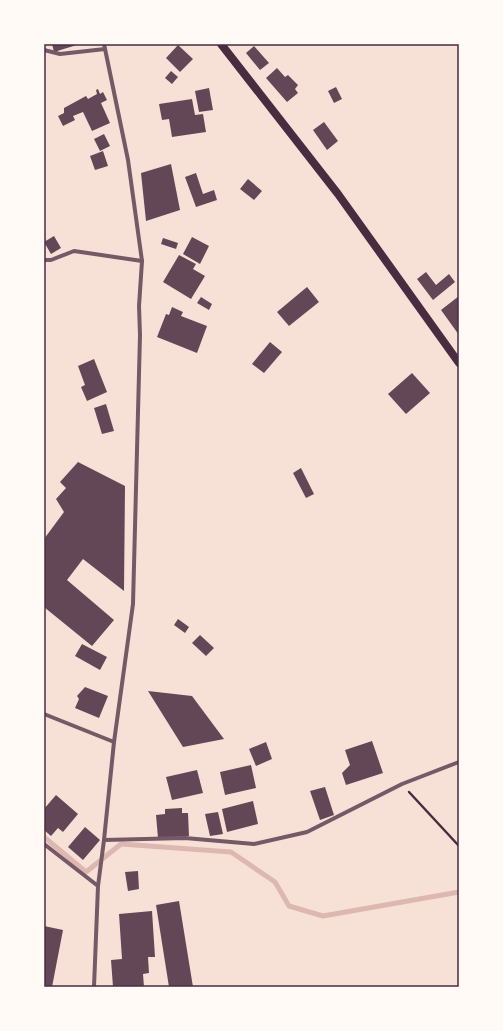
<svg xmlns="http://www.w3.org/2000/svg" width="503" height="1031" viewBox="0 0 503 1031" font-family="'Roboto Condensed',sans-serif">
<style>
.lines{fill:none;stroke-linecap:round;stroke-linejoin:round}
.stream{stroke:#dcb8b0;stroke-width:5}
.building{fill:#644757}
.path{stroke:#4a2c40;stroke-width:2.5}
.minor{stroke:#755966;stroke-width:4}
.secondary{stroke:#4a2c40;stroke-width:8}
.neatline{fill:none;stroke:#4a2c40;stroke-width:1.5}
</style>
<rect width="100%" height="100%" fill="#f7e1d7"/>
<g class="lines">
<path class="stream" d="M44,837L86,872L121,844L231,852L275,882L289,906L323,916L459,892"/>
</g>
<g class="building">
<path d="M52,44H80L54,52Z"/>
<path d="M178,45L193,59L180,72L166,58Z"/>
<path d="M254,46L269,63L260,70L246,53Z"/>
<path d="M277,68L285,77L288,75L298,85L295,89L298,93L287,102L266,78Z"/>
<path d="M171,71L178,77L172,84L165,78Z"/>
<path d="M336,87L342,99L334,103L328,91Z"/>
<path d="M209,88L213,110L199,112L195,91Z"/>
<path d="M98,89L100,94L103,92L107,100L101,103L110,123L92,131L83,112L73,116L75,120L63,126L58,116L64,113V108L86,96L88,99L97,94L96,90Z"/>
<path d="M192,99L195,115L203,114L206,132L172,137L169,119L162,120L159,104Z"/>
<path d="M324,122L338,141L327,150L313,130Z"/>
<path d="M104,134L110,146L100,151L94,139Z"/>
<path d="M103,151L108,166L95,170L90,156Z"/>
<path d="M171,164L180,210L146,221L141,173Z"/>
<path d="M196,173L203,194L214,190L217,200L196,207L185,177Z"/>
<path d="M248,179L262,191L254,200L240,189Z"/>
<path d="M54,236L61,248L51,254L44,242Z"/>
<path d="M192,237L209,246L200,264L183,254Z"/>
<path d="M163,238L178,243L176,249L161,244Z"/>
<path d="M179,255L196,264L193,269L205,276L191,299L163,282Z"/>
<path d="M426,272L436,285L449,274L455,282L433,300L417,279Z"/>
<path d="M307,287L319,302L289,326L277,312Z"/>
<path d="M459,296V335L441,310Z"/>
<path d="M201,297L212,304L209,310L197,303Z"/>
<path d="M172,307L183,312L181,316L207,326L197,353L157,337L166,314L169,315Z"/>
<path d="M270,342L282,352L264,373L252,364Z"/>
<path d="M94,359L107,392L87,401L81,387L85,385L78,366Z"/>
<path d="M412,373L430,393L406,414L388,394Z"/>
<path d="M106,404L114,431L102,434L94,408Z"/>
<path d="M78,462L125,486L124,591L83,559L67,580L114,620L92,646L44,607V539L64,512L56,499L66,488L60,482Z"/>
<path d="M301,468L314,494L306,498L293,473Z"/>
<path d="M178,619L189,627L185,633L174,625Z"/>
<path d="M200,635L214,648L206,656L192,643Z"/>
<path d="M82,644L107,657L100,670L75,656Z"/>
<path d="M85,687L108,696L99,718L75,708L79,699L77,696Z"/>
<path d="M148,691L192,696L224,739L183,747Z"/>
<path d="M372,741L383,773L346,785L342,773L350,765L345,750Z"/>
<path d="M266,742L272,759L256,766L249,749Z"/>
<path d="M251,765L256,788L225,795L220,772Z"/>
<path d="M197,770L203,793L172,800L166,777Z"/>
<path d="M325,787L334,815L320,820L310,791Z"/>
<path d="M56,795L78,814L63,832L58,828L51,836L44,830V809Z"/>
<path d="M253,801L258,824L227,832L222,809Z"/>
<path d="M182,808V813H188L189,836L158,838L156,815L165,814V809Z"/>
<path d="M218,812L223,834L210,836L205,814Z"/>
<path d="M85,827L100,840L83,860L68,847Z"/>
<path d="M138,871L139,889L128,891L125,872Z"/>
<path d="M179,901L193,987H169L156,905Z"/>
<path d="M152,911L155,957H148L149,973L143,974L144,987H113L111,960L122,959L119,914Z"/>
<path d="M44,926L63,930L52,987H44Z"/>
</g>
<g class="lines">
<path class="path" d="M409,792L459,846"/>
<g class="minor">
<path d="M44,50L60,54L105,49"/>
<path d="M44,260H51L74,251L142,261"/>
<path d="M44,714L114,742"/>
<path d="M104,840L185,838L254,844L307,832L402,784L459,762"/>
<path d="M44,844L98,886"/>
<path d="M94,987L98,886L104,840L114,742L133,604L140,335L139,306L142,261L128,160L104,44"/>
</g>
<path class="secondary" d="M221,44L338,194L459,363"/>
</g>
<rect width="503" height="1031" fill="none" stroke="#fffaf5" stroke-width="90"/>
<rect x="45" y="45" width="413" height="941" class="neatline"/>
</svg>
